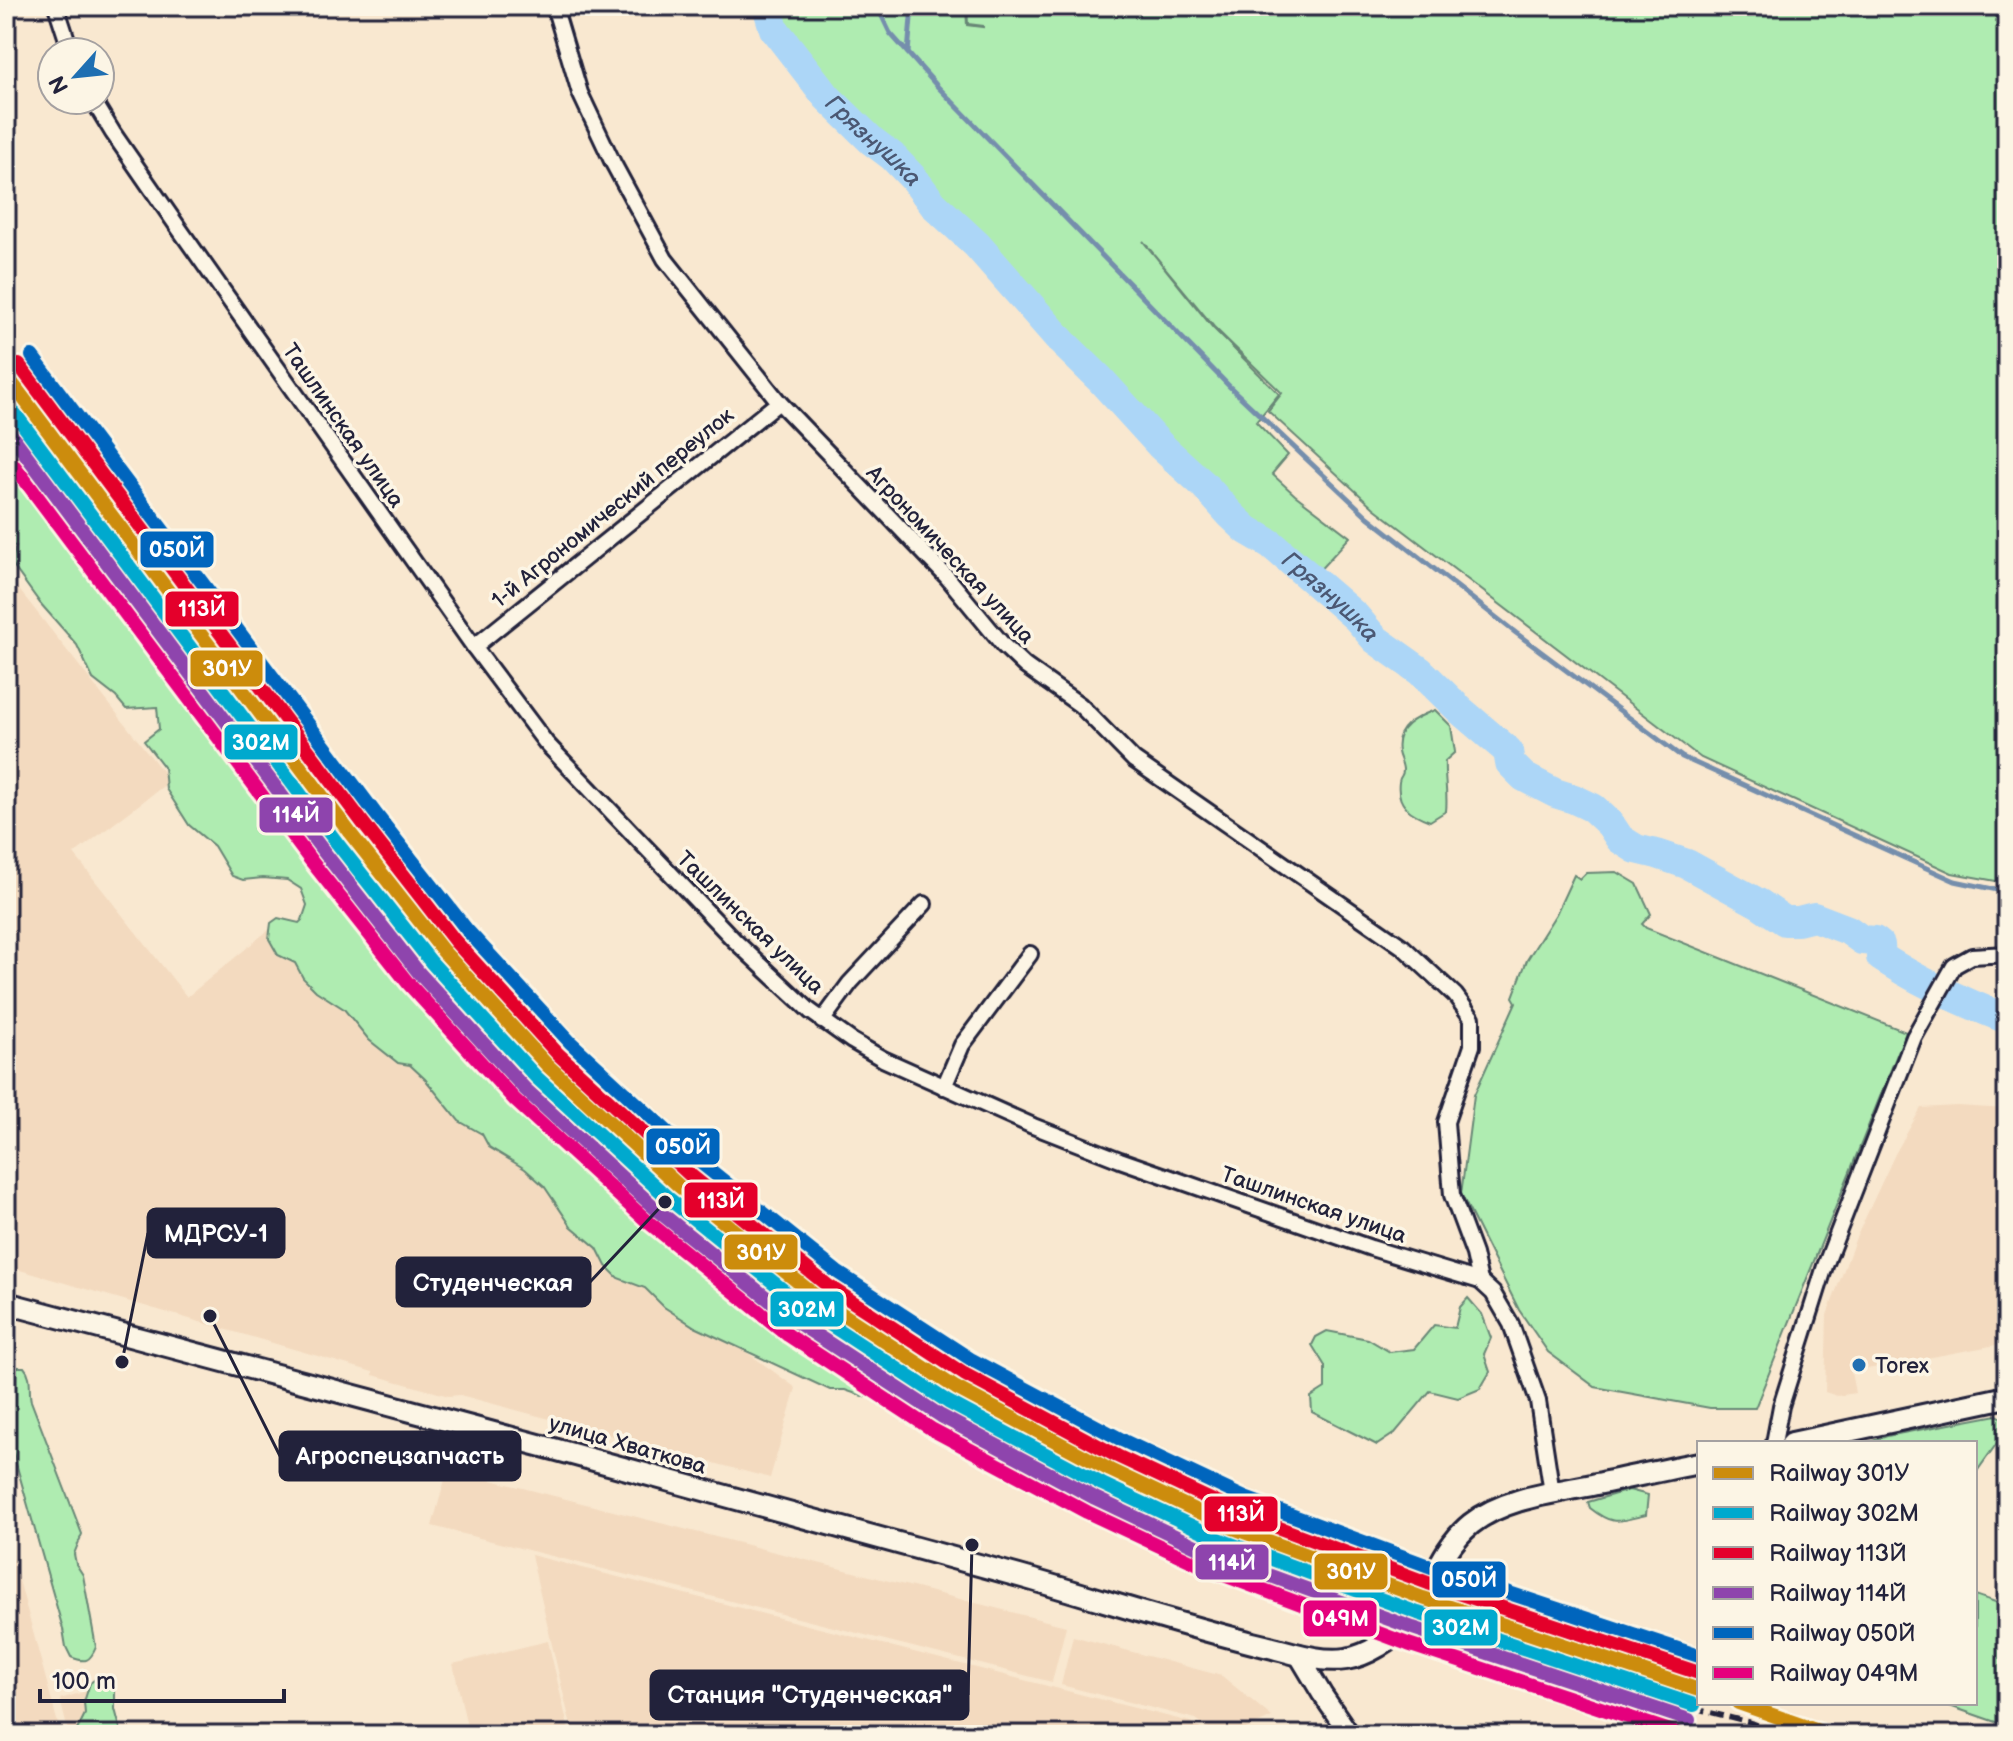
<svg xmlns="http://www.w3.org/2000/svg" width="2013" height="1741" viewBox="0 0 2013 1741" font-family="'Balsamiq Sans',sans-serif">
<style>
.built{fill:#f3dabf}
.green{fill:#afecb1;stroke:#688776;stroke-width:2}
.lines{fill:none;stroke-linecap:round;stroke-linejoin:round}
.stream{stroke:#758eac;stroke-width:5}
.river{stroke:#acd6f7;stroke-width:30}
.minor-casing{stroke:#22223b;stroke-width:20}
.tertiary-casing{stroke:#22223b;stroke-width:24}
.secondary-casing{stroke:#22223b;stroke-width:26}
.minor{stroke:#fcf5e5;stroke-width:14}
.tertiary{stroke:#fcf5e5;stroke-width:18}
.secondary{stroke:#fcf5e5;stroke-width:20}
.rail{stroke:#22223b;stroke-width:5;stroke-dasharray:12 6;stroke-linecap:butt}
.rail-1-casing{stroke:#fcf5e5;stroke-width:20}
.rail-2-casing{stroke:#fcf5e5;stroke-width:20}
.rail-3-casing{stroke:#fcf5e5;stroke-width:20}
.rail-4-casing{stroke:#fcf5e5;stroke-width:20}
.rail-5-casing{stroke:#fcf5e5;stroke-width:20}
.rail-6-casing{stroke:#fcf5e5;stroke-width:20}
.rail-1{stroke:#cc8c0c;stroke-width:14}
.rail-2{stroke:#00a9ce;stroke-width:14}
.rail-3{stroke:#e4002b;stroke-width:14}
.rail-4{stroke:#8e44ad;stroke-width:14}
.rail-5{stroke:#0065bd;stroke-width:14}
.rail-6{stroke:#e5007d;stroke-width:14}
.poi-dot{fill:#1f6fb2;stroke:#fcf5e5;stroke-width:3}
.labels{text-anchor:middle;stroke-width:7;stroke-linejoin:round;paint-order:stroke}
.street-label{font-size:22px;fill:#22223b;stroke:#fcf5e5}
.poi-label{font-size:22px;fill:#22223b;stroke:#fcf5e5;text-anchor:start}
.water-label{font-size:24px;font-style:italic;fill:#4b5873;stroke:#fcf5e5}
.leader{fill:none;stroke:#22223b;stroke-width:3}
.callout-dot{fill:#22223b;stroke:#fcf5e5;stroke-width:3}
.callout{fill:#22223b;stroke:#22223b;stroke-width:3}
.callout-label{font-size:24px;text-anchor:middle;font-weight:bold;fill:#fff}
.line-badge{stroke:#fcf5e5;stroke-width:3}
.badge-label{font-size:22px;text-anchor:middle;font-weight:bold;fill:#fff}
</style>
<rect width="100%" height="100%" fill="#f9e8d0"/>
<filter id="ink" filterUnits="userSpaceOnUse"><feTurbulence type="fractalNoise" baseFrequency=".0125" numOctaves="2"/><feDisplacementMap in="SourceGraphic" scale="16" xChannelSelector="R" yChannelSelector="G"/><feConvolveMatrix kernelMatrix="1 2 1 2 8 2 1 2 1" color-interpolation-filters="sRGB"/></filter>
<g filter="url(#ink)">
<g class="built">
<path d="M6,573L170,781L74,854L187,997L271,928L677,1301L796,1388L770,1478L460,1395L449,1396L373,1375V1372L6,1266Z"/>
<path d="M1957,1106L2007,1109V1343L1851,1372L1855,1393L1837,1396L1825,1392L1827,1315L1855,1240L1895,1154L1921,1108Z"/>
<path d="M448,1469L1066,1626L1052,1682L432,1526Z"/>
<path d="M6,1532L61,1735H6Z"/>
<path d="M531,1555L1190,1722L1209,1735H573Z"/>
<path d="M1073,1636L1222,1676L1272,1717L1233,1735H1217L1196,1719L1061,1685Z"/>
<path d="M548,1641L570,1735H469L453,1664Z"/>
<path d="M97,1688L109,1735H69L60,1699Z"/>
</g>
<g class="green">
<path d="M779,6H966L967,25L983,27V26L968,24L967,6H2007V883L1952,873L1701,758L1374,508L1268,411L1282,393L1214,327L1143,241L1213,328L1279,394L1256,422L1288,455L1272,474L1295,495L1350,537L1314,576L1259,526L1072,343L942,201L844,100L798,45L782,18Z"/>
<path d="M6,453L323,871L414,986L489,1072L529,1115L624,1201L730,1289L792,1335L861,1382L873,1392L871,1396L865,1397L845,1390H830L695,1327L664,1307L645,1288L618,1278L606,1266L597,1248L571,1226L544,1186L525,1169L489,1147L482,1134L459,1121L425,1079L410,1065L398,1063L369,1040L344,1009L316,991L303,978L295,963L278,955L269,939L271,923L278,918L299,923L302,920L307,905L301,889L287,880L263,878L243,880L232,876L214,846L189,825L166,789L164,767L144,741L159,729L157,707L126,709L116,697L93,679L77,645L40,603L11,563L16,546L6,544Z"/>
<path d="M1435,710L1451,726L1455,752L1445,761C1444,778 1448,794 1446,811L1430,821C1411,814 1396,806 1399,782C1400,774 1403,778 1403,770C1403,764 1399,758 1398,752C1394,727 1416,717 1435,710Z"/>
<path d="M1617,872L1637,884L1651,914L1642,924L1646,928L1906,1032L1755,1408H1710L1595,1387L1548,1352L1519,1310L1461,1194L1474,1095L1516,1002L1513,997L1527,960L1556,914L1574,875L1580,879L1586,873Z"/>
<path d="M1468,1298L1482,1314L1491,1338L1484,1354L1490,1372L1480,1389L1458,1398L1430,1391L1395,1433L1377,1445L1312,1412L1311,1397L1325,1388V1366L1312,1345L1316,1337L1327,1331L1368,1339L1390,1352L1414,1349L1434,1325L1455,1328L1460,1307Z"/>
<path d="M17,1367H24C33,1377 28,1389 31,1401L82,1534L74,1554L76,1564L83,1575L96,1647C90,1662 85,1663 71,1657L66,1647L63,1629L6,1428V1379L9,1372Z"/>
<path d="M1997,1415L2007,1421V1429L1975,1474V1443H1867L1887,1436Z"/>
<path d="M1629,1490L1648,1495L1646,1515C1618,1521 1614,1527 1590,1508L1588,1502Z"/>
<path d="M1975,1595L2007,1606V1726L1941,1703H1975Z"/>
<path d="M97,1678H106L115,1691V1709L122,1735H76V1732L85,1714L84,1702L90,1683Z"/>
</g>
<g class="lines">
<g class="stream">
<path d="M877,6L890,33L938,87L1230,387L1368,517L1516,633L1682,757L1955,881L2007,892"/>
<path d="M908,53L912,6"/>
</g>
<path class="river" id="s1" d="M767,6L774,29L827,97L872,141L892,156L914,179L933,204L977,245L1063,343L1100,379L1161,446L1204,485L1230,514L1247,530L1271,544L1356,617L1375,639L1420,671L1460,710L1508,751L1510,763L1524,777L1555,793L1574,799L1593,808L1610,824L1620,839L1636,849L1657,854L1687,864L1760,904L1785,921H1798L1814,917L1848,930L1862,940L1875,941L1880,945L1881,957C1921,983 1963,1002 2007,1019"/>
<g class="minor-casing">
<g id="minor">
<path d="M56,6L71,52"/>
<path d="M554,6L580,93L613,163L665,259L779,402L947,577L1003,645L1025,666L1080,705L1134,760L1403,947L1455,995L1472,1018V1046L1446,1122L1452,1195L1474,1254L1480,1281"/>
<path d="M93,100L113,133L180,230L474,647L546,743L735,941L810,1011L852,1041L883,1059L1033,1126L1120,1160L1371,1248L1480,1281L1493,1293L1511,1324L1538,1401L1552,1493"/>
<path d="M474,647L779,402"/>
<path d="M822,1021L850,983L924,904"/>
<path d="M944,1087L962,1045L1030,954"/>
<path d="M1774,1443L1781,1406L1825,1266L1914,1037L1954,966L1972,956L2007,954"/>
</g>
</g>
<g class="tertiary-casing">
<path id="tertiary" d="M1298,1654L1322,1694L1350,1735"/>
</g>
<g class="secondary-casing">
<g id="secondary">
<path d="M6,1303C344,1392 682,1483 1019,1576C1101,1599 1182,1626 1265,1646C1291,1652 1319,1663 1346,1659C1358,1657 1369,1652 1379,1646C1427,1619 1430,1557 1471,1524C1504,1498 1552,1493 1592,1485C1627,1478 1663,1470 1699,1463"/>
<path d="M1792,1443L2007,1397"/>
</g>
</g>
<use href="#minor" class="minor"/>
<use href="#tertiary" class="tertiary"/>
<use href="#secondary" class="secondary"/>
<g class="rail">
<path d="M1467,1625L1500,1638L1540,1660"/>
<path d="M1520,1661L1620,1690L1753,1723L1784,1735"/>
<path d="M1584,1686L1637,1723L1650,1735"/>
</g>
<g class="rail-1-casing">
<g id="rail-1">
<path d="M6,375L350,833L443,951L547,1065L679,1186L818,1298L956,1388L1110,1470L1233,1528L1423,1598L1699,1690"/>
<path d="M1738,1703L1830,1735"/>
</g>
</g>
<g class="rail-2-casing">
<path id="rail-2" d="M6,402L337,843L431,962L536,1077L668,1198L808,1310L948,1402L1102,1484L1226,1542L1418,1613L1694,1705"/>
</g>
<g class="rail-3-casing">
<path id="rail-3" d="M19,365L363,823L455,941L558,1054L689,1174L827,1285L964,1374L1117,1456L1239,1513L1428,1583L1699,1673"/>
</g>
<g class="rail-4-casing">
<path id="rail-4" d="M6,428L324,852L419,973L525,1089L657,1210L798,1323L941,1416L1095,1498L1219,1557L1413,1628L1689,1720"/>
</g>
<g class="rail-5-casing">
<path id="rail-5" d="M32,356L375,813L467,930L570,1042L700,1162L837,1272L972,1360L1124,1441L1245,1498L1434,1568L1699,1656"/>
</g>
<g class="rail-6-casing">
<path id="rail-6" d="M6,455L312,862L408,983L515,1100L647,1221L788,1335L933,1430L1087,1512L1213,1571L1408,1644L1682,1735"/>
</g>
<use href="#rail-1" class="rail-1"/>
<use href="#rail-2" class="rail-2"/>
<use href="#rail-3" class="rail-3"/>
<use href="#rail-4" class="rail-4"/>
<use href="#rail-5" class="rail-5"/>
<use href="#rail-6" class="rail-6"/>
</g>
</g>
<circle class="poi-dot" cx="1859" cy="1365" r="8"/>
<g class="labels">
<g class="street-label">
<text transform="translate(344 425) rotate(55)" y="8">Ташлинская улица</text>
<text transform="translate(612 507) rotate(-39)" y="8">1-й Агрономический переулок</text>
<text transform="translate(951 554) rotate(47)" y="8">Агрономическая улица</text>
<text transform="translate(751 922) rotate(44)" y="8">Ташлинская улица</text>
<text transform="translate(1314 1204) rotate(19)" y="8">Ташлинская улица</text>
<text transform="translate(628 1444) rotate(16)" y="8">улица Хваткова</text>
</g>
<g class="poi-label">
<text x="1875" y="1373">Torex</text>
</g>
<g class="water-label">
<text dy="8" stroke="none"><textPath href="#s1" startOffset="174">Грязнушка</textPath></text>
<text dy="8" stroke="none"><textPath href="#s1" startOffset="822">Грязнушка</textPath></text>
</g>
</g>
<path class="leader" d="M122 1362L148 1233M665 1202L590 1282M210 1316L280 1456M972 1545L968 1695"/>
<g class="callout-dot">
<circle cx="122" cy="1362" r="8"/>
<circle cx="665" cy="1202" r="8"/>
<circle cx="210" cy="1316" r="8"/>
<circle cx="972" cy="1545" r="8"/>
</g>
<g class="callout">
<rect x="148" y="1209" width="136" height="48" rx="8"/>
<rect x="397" y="1258" width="193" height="48" rx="8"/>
<rect x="280" y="1432" width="240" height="48" rx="8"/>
<rect x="651" y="1671" width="317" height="48" rx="8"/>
</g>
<g class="callout-label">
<text x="216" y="1242">МДРСУ-1</text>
<text x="493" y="1291">Студенческая</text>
<text x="400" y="1464">Агроспецзапчасть</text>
<text x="810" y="1703">Станция "Студенческая"</text>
</g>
<g class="line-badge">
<rect x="139" y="530" width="76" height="39" rx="8" fill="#0065bd"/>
<rect x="164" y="590" width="76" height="38" rx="8" fill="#e4002b"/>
<rect x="189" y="649" width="75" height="39" rx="8" fill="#cc8c0c"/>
<rect x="223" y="723" width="76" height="38" rx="8" fill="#00a9ce"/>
<rect x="258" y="796" width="76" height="38" rx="8" fill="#8e44ad"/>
<rect x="645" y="1127" width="76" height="39" rx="8" fill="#0065bd"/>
<rect x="683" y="1181" width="76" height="38" rx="8" fill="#e4002b"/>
<rect x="723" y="1233" width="76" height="38" rx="8" fill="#cc8c0c"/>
<rect x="769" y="1290" width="76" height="38" rx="8" fill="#00a9ce"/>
<rect x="1203" y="1495" width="76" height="38" rx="8" fill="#e4002b"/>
<rect x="1194" y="1543" width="76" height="38" rx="8" fill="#8e44ad"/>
<rect x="1313" y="1552" width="76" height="39" rx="8" fill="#cc8c0c"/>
<rect x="1431" y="1560" width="76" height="39" rx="8" fill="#0065bd"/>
<rect x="1302" y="1599" width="76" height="39" rx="8" fill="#e5007d"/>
<rect x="1423" y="1608" width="76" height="39" rx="8" fill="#00a9ce"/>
</g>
<g class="badge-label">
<text x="177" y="557">050Й</text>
<text x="202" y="616">113Й</text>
<text x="227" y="676">301У</text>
<text x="261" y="750">302М</text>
<text x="296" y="822">114Й</text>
<text x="683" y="1154">050Й</text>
<text x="721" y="1208">113Й</text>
<text x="761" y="1260">301У</text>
<text x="807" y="1317">302М</text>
<text x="1241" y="1521">113Й</text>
<text x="1232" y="1570">114Й</text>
<text x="1351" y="1579">301У</text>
<text x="1469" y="1587">050Й</text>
<text x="1340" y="1626">049М</text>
<text x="1461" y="1635">302М</text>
</g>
<rect width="2013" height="1741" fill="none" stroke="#fcf5e5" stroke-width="32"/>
<rect x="16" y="16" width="1981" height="1709" fill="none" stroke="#22223b" stroke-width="3" filter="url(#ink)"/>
<rect x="1697" y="1441" width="280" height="264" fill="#fcf5e5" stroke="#a5a1a1" stroke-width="2"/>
<rect x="1713" y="1467" width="40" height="12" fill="#cc8c0c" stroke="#a5a1a1" stroke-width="2"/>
<text x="1769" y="1481" font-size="24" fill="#22223b">Railway 301У</text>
<rect x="1713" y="1507" width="40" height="12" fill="#00a9ce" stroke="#a5a1a1" stroke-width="2"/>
<text x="1769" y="1521" font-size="24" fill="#22223b">Railway 302М</text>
<rect x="1713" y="1547" width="40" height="12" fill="#e4002b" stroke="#a5a1a1" stroke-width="2"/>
<text x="1769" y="1561" font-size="24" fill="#22223b">Railway 113Й</text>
<rect x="1713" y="1587" width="40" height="12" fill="#8e44ad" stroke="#a5a1a1" stroke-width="2"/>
<text x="1769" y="1601" font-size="24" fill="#22223b">Railway 114Й</text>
<rect x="1713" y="1627" width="40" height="12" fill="#0065bd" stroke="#a5a1a1" stroke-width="2"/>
<text x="1769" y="1641" font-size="24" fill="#22223b">Railway 050Й</text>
<rect x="1713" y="1667" width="40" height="12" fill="#e5007d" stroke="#a5a1a1" stroke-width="2"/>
<text x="1769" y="1681" font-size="24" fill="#22223b">Railway 049М</text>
<g transform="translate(76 76) rotate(243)"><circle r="38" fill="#fcf5e5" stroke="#a5a1a1" stroke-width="2"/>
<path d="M0-6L14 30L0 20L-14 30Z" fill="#1f6fb2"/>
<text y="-12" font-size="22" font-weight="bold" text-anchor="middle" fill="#22223b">N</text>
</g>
<path d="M40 1689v12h244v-12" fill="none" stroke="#22223b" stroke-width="4"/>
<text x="52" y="1689" font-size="24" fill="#22223b" stroke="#fcf5e5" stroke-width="6" paint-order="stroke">100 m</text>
</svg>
